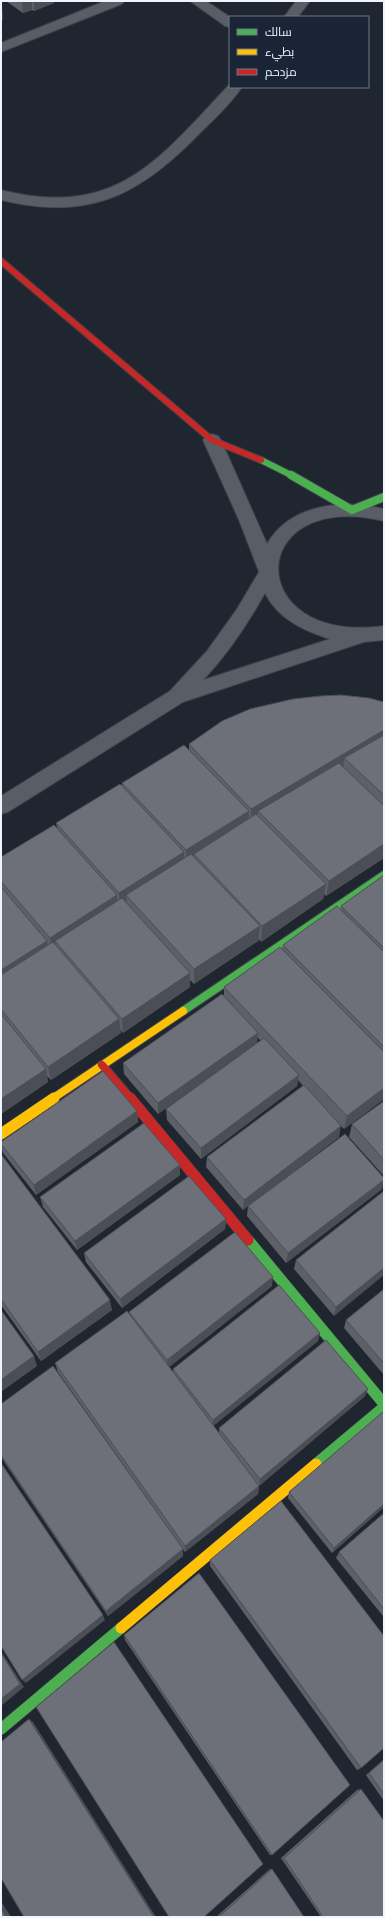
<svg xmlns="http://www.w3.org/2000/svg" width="385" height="1918" viewBox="0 0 385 1918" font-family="'Archivo Narrow',Cairo,sans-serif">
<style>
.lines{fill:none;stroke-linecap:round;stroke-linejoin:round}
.street-casing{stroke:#3c4149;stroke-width:2}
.fast-far2-casing{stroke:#3c4149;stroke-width:8}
.fast-far1-casing{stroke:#3c4149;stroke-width:10}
.fast-casing{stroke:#3c4149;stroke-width:12}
.slow-far1-casing{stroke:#3c4149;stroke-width:10}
.slow-casing{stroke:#3c4149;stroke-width:12}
.jam-far2-casing{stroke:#3c4149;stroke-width:8}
.jam-far1-casing{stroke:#3c4149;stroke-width:10}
.jam-casing{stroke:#3c4149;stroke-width:12}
.street{fill:#595d65;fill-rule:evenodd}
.fast-far2{stroke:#4caf50;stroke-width:6}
.fast-far1{stroke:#4caf50;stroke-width:8}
.fast{stroke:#4caf50;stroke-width:11}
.slow-far1{stroke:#ffc107;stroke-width:8}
.slow{stroke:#ffc107;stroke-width:11}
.jam-far2{stroke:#c62828;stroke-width:6}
.jam-far1{stroke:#c62828;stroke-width:8}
.jam{stroke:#c62828;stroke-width:11}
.wall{fill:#5e6068;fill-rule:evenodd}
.shaded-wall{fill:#4c4e55}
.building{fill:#6d7079;stroke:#4c4e55}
</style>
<rect width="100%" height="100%" fill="#1f2630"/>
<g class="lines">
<g class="street-casing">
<g id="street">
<path d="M105,1H124L122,4L1,52V43Z"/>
<path d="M190,1H206L230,17V27L225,26Z"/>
<path d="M296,1H310L298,17H284Z"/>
<path d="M230,84V87H242C230,105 212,121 197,136C137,197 87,221 1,200V190C117,219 158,160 230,84Z"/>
<path d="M212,434L218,436L221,440L267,544C290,504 342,499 384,509V521C245,488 241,645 384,626V640L364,642L183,702L8,812L1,814V796L170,691L207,651L237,609L259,572L239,520L203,440L206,436ZM265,593C278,619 304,631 330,639L203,680C228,654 247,625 265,593Z"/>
</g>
</g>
<g class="fast-far2-casing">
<path id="fast-far2" d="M261,460L293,476"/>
</g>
<g class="fast-far1-casing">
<g id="fast-far1">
<path d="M291,475L352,510L384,497"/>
<path d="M183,1011L384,875"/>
</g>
</g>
<g class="fast-casing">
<g id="fast">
<path d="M248,1240L384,1404"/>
<path d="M316,1464L384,1407"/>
<path d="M1,1729L121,1628"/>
</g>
</g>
<g class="slow-far1-casing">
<path id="slow-far1" d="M52,1099L183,1011"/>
</g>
<g class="slow-casing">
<g id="slow">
<path d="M1,1134L54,1098"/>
<path d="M121,1628L316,1464"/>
</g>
</g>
<g class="jam-far2-casing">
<path id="jam-far2" d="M1,261L212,440L261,460"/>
</g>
<g class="jam-far1-casing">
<path id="jam-far1" d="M102,1065L131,1099"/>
</g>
<g class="jam-casing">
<path id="jam" d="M130,1098L248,1240"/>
</g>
<use href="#street" class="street"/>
<use href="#fast-far2" class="fast-far2"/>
<use href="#fast-far1" class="fast-far1"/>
<use href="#fast" class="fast"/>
<use href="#slow-far1" class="slow-far1"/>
<use href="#slow" class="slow"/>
<use href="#jam-far2" class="jam-far2"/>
<use href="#jam-far1" class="jam-far1"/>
<use href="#jam" class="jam"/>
</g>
<g class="wall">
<path d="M6,1H54V3L34,11L32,10L23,13Z"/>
<path d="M384,702V858L326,896L324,894L323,899L261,942L259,939L258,941L194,984L190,980V987L123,1033L120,1029L121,1033L51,1080L47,1076L48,1082L1,1114V857L57,828L56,823L122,786V783L189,750V744Z"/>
<path d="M384,875V1099L344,1129L338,1123L339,1137L243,1210L206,1167L207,1157L303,1086L298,1080L297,1086L201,1159L167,1120L166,1109L211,1076L158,1114L124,1074L123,1063L224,995V987L282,949L283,945L340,909L341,906ZM257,1037L261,1041L257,1044Z"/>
<path d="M384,1101V1176L349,1137L352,1124Z"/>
<path d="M137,1111L138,1122L36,1195L3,1153L1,1146V1142Z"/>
<path d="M1,1154L112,1310L41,1361L1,1305Z"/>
<path d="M180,1175L77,1250L43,1207L40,1197Z"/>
<path d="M382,1189L286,1263L247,1216L248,1206Z"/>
<path d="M384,1191L334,1316L294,1269L296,1260Z"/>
<path d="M226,1219L225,1229L122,1308L86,1262L84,1253Z"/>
<path d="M272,1286L169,1367L173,1372V1369L318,1341L213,1426L219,1433V1428L365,1396L259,1486L247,1471L259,1486L258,1494L185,1552L58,1372L55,1363L129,1314V1312Z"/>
<path d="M384,1289V1375L344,1328L346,1320Z"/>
<path d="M1,1404L183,1549V1556L108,1616L1,1457Z"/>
<path d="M384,1411V1507L332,1553L288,1498L289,1492Z"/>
<path d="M384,1513V1615L383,1616L336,1558L339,1552Z"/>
<path d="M210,1560L361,1768L357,1770L210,1566Z"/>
<path d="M124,1635L272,1855H270L125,1640Z"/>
<path d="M384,1759V1801L366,1775Z"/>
<path d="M361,1789L384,1917H321L281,1858L357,1790Z"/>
<path d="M270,1869H272L304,1917H216Z"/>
</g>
<g class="shaded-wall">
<path d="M22,1H32V10L23,13Z"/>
<path d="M34,1H54V3L34,11Z"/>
<path d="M1,4H2L3,20L1,21Z"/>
<path d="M384,730V745L344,758L343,770L258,811L257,821L251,825V809Z"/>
<path d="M249,811L248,827L194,854V861L186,866V850Z"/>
<path d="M384,844V858L326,896L329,881Z"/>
<path d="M184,852L185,868L126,895L127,905L120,909L119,893Z"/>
<path d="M326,884L323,899L261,942L262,926Z"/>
<path d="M117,895L118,911L55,941L57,950L52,953L50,938Z"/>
<path d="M260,926L258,941L194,984V969Z"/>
<path d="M47,941L49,956L1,987V970Z"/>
<path d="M190,973V987L123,1033L122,1019Z"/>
<path d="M119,1019L121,1033L51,1080L48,1067Z"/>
<path d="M258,1033L257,1044L158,1114V1103Z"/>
<path d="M46,1069L48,1082L1,1114V1099Z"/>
<path d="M299,1075L297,1086L201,1159V1148Z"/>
<path d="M384,1088V1099L344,1129L347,1116Z"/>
<path d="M137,1111L138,1122L36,1195L34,1185Z"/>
<path d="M341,1126L339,1137L243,1210L244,1200Z"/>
<path d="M180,1165V1175L77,1250L75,1241Z"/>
<path d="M384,1180V1183L382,1189L286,1263L288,1253Z"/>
<path d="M226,1219L225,1229L122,1308L120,1299Z"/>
<path d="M384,1268V1275L334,1316L336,1307Z"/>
<path d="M273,1277L272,1286L168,1368L167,1360Z"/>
<path d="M110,1300L112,1310L41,1361L38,1352Z"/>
<path d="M320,1333L318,1341L212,1427L213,1420Z"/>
<path d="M34,1356L37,1366L1,1392V1380Z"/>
<path d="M368,1389L365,1396L259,1486L260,1479Z"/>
<path d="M259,1486L258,1494L185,1552V1546Z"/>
<path d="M384,1504V1507L332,1553L334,1548Z"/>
<path d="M183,1549V1556L108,1616L106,1611Z"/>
<path d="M103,1615L105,1620L26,1683L22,1680Z"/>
<path d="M1,1651L24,1687L1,1706Z"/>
<path d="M29,1719L33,1722L156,1917H154Z"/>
<path d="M1,1901L11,1917H6L1,1909Z"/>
</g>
<g class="building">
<path d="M341,695L369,698L384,702V730L251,809L189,744L222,721L250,709L293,699L320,696Z"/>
<path d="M384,735V795L344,758Z"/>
<path d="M184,745L249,811L186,850L122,783Z"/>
<path d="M339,763L384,806V844L329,881L258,811Z"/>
<path d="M120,784L184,852L119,893L56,823Z"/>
<path d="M256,814L326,884L262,926L194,854Z"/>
<path d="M54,825L117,895L50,938L1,881V857Z"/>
<path d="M191,854L260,926L194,969L126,895Z"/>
<path d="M384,875V948L341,906Z"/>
<path d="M1,887L47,941L1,970Z"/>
<path d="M122,898L190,973L122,1019L55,941Z"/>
<path d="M337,906L384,952V1047L283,945Z"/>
<path d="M53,942L119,1019L48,1067L1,1009V975Z"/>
<path d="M280,947L384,1052V1088L347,1116L224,987Z"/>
<path d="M222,994L258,1033L158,1103L123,1063Z"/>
<path d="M1,1014L46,1069L1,1099Z"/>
<path d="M264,1038L299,1075L201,1148L166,1109Z"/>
<path d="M103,1071L137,1111L34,1185L1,1144V1142Z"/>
<path d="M304,1085L341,1126L244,1200L207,1157Z"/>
<path d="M384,1101V1160L352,1124Z"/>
<path d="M144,1123L180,1165L75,1241L40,1197Z"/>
<path d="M345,1134L384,1178V1180L288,1253L248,1206Z"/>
<path d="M1,1154L110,1300L38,1352L1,1299Z"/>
<path d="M189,1176L226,1219L120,1299L84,1253Z"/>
<path d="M384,1191V1268L336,1307L296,1260Z"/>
<path d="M235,1232L273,1277L167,1360L129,1312Z"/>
<path d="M279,1285L320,1333L213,1420L173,1369Z"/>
<path d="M384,1289V1363L346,1320Z"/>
<path d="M1,1310L34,1356L1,1380Z"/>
<path d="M127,1311L259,1486L185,1546L55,1363Z"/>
<path d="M326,1340L368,1389L260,1479L219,1428Z"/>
<path d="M53,1366L183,1549L106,1611L1,1455V1404Z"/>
<path d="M384,1411V1504L334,1548L289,1492Z"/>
<path d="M1,1463L103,1615L22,1680L1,1646Z"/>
<path d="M281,1501L384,1636V1748L361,1768L210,1560Z"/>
<path d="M384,1513V1609L339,1552Z"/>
<path d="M199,1573L350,1785L272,1855L124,1635Z"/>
<path d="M114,1642L263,1864L204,1917H169L36,1707Z"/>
<path d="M1,1653L20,1684L1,1699Z"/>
<path d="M29,1719L154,1917H24L1,1878V1742Z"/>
<path d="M384,1760V1794L369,1773Z"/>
<path d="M361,1789L384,1821V1917H323L284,1858Z"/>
<path d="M272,1869L304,1917H219Z"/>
<path d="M1,1909L6,1917H1Z"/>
</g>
<rect width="385" height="1918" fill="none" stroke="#eff5ff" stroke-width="4"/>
<rect x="229" y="16" width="140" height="72" fill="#192536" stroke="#6f7886"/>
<rect x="237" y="29" width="20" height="6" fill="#4caf50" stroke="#6f7886"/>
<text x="265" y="36" font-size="12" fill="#eff5ff">سالك</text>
<rect x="237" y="49" width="20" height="6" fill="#ffc107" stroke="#6f7886"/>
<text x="265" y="56" font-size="12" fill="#eff5ff">بطيء</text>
<rect x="237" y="69" width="20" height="6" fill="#c62828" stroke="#6f7886"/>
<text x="265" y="76" font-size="12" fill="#eff5ff">مزدحم</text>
</svg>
